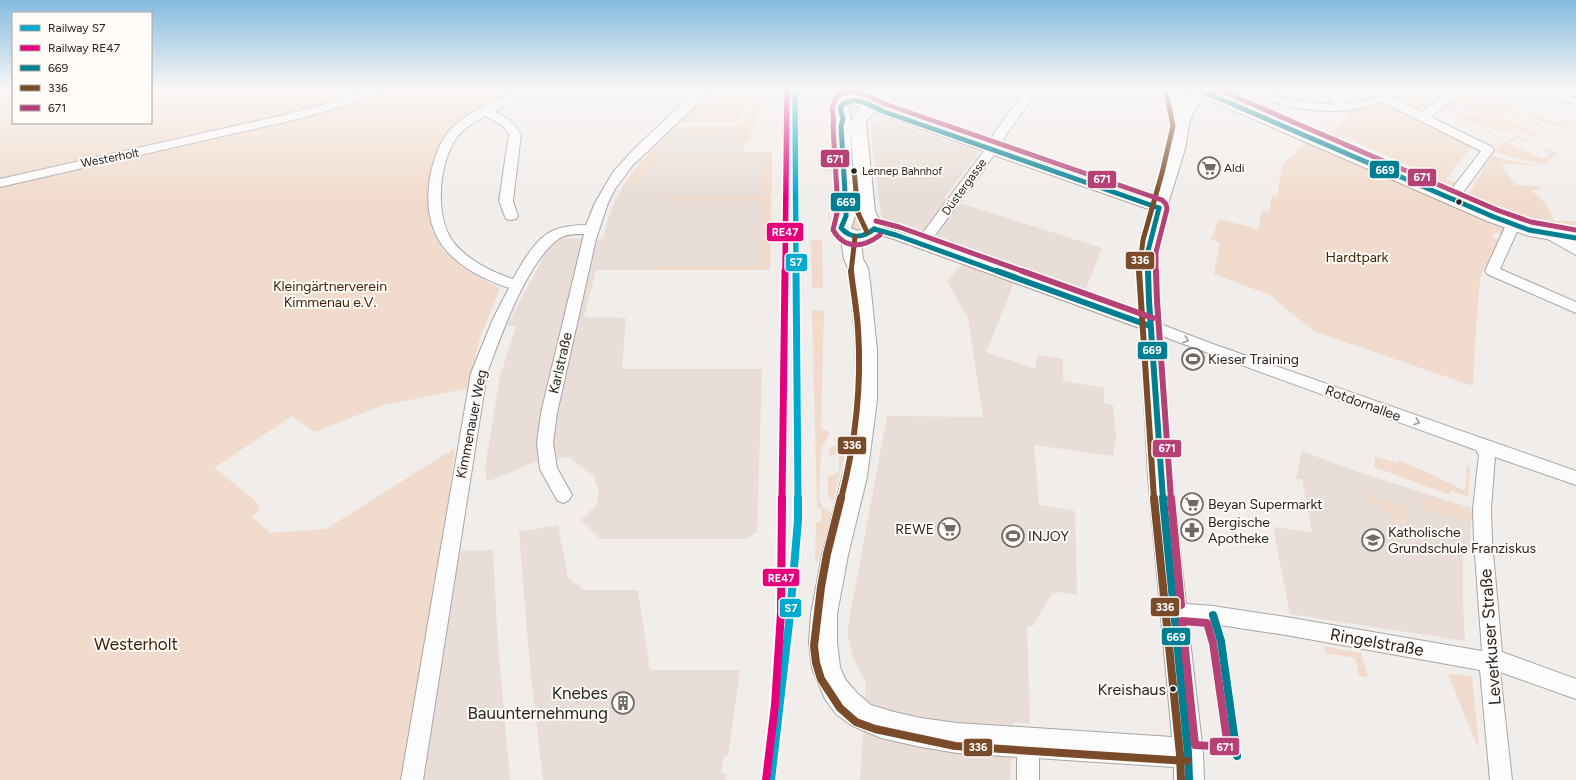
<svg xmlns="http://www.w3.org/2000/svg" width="1576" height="780" viewBox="0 0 1576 780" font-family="Figtree,sans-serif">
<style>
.built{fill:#e8ded7}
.green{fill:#f1dbcc}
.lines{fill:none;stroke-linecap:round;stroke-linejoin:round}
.street-casing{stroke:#a8a6a4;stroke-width:2}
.secondary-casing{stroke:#a8a6a4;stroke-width:2}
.street{fill:#fdfcfc;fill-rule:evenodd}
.secondary{fill:#fdfcfc;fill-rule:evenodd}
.bus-1-far2-casing{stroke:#fefbf9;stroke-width:8}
.bus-1-far1-casing{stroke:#fefbf9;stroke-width:9}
.bus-1-casing{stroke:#fefbf9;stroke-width:10}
.bus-2-far2-casing{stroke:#fefbf9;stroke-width:8}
.bus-2-far1-casing{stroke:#fefbf9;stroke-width:9}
.bus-2-casing{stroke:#fefbf9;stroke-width:10}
.bus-3-far2-casing{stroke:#fefbf9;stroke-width:8}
.bus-3-far1-casing{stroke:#fefbf9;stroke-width:9}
.bus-3-casing{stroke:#fefbf9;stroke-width:10}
.bus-1-far2{stroke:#007e92;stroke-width:5}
.bus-1-far1{stroke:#007e92;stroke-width:6}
.bus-1{stroke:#007e92;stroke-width:8}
.bus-2-far2{stroke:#7a4b2a;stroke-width:5}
.bus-2-far1{stroke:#7a4b2a;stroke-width:6}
.bus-2{stroke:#7a4b2a;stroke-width:8}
.bus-3-far2{stroke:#b54176;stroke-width:5}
.bus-3-far1{stroke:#b54176;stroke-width:6}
.bus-3{stroke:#b54176;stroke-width:8}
.rail-1-far2-casing{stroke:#fefbf9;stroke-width:8}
.rail-1-far1-casing{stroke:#fefbf9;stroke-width:10}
.rail-1-casing{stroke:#fefbf9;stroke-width:12}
.rail-2-far2-casing{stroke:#fefbf9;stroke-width:8}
.rail-2-far1-casing{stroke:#fefbf9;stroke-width:10}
.rail-2-casing{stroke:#fefbf9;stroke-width:12}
.rail-1-far2{stroke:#00a9ce;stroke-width:5.5}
.rail-1-far1{stroke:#00a9ce;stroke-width:7}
.rail-1{stroke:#00a9ce;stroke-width:8}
.rail-2-far2{stroke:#e5007d;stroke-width:5.5}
.rail-2-far1{stroke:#e5007d;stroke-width:7}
.rail-2{stroke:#e5007d;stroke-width:8}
.oneway{stroke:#9d9b9a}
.bus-dot{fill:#282523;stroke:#fefbf9;stroke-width:1.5}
.labels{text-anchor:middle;stroke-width:4;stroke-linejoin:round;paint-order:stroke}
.far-bus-label{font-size:11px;fill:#282523;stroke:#fefbf9;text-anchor:start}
.far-street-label{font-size:12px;fill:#282523;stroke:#fefbf9}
.far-poi-label{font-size:12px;fill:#282523;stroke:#fefbf9;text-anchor:start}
.park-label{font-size:14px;fill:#442206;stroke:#fefbf9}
.poi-label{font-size:14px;fill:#282523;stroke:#fefbf9;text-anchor:start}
.street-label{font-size:14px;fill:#282523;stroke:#fefbf9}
.near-bus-label{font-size:16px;fill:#282523;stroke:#fefbf9;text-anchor:end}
.near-street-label{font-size:17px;fill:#282523;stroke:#fefbf9}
.near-park-label{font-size:17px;fill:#442206;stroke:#fefbf9}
.near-poi-label{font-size:17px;fill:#282523;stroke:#fefbf9;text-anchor:end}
.line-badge{stroke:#fefbf9;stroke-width:1.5}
.badge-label{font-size:11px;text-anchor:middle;font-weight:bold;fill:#fff}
</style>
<rect width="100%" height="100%" fill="#f1edea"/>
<g class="built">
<path d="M712,89H765L764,95L758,101L750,102L742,109L738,120L735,123H681L679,122Z"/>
<path d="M882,118L977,151L978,154L944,198L1102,248L1084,294L886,222L881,216L870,127Z"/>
<path d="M673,127H744V152H772L770,270H596L584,317L626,318L622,369H762L757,532L747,539H600L581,520L596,505L599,493L594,476L569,457L532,463L487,482L485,468L500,376L516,327L507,325L548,249L560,238L603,239L608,219L620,191L639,164Z"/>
<path d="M962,264L1014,283L986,352L1035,369L1038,355L1063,359V381L1104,388V403L1113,405L1116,438L1113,456L1034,445L1039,505L1075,511L1077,595L1059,592L1051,595L1033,626H1027L1030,724L1013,722L1010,780H860L866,683L853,658L847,632L887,416L983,417L968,318L947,281Z"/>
<path d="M1302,451L1361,473L1471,508L1470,548H1463V600L1465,641L1290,614L1273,527L1312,532L1302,479H1296Z"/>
<path d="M558,525L568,578L584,590H634L638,591L650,670H740L728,756L724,755L721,773L726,774L725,780H543L530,667L519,532Z"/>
<path d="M493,550L498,644L510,780H418L460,551Z"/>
</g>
<g class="green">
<path d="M0,89H13V123H151V89H523L455,128L435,164L428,202L432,230L444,251L462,267L500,288L479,341L469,388L384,405L314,432L292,416L214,468L257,502L260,511L252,517L270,533L326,529L455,448L431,635L406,780H0Z"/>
<path d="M756,89H765C763,103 754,98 744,106C739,111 740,119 735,123H681L679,122L696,107L717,108L716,112H728L734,93L755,94Z"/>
<path d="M1396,93C1402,95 1410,99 1415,95L1437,104L1422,114L1398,101L1401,99L1395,96L1391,98L1389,97Z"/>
<path d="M1460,93L1482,104L1492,100L1556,123L1561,118L1571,122L1569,126H1558L1546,124L1515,109L1512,111L1519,114L1516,116L1507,111L1500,116L1536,133L1543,128L1534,124L1537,123L1547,129L1532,136L1513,128C1500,135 1492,129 1480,123L1478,124L1504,139L1494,146L1492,145L1500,138L1469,121H1463L1459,117L1467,113L1475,116L1478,113L1461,105L1450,110L1441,105Z"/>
<path d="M1384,100L1473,145L1446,179L1458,184L1452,192L1433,184L1439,178L1340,136L1334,142L1327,139L1351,115L1346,110L1369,106Z"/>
<path d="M754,104L759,105L755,113V130L750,133V140L744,144V152H772L770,270H655V266H760L763,201H664V197H618L605,228L616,197L762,196L763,155H737L738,132L734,128H724V127C751,127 738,116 754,104Z"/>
<path d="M673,127H721L719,133H683L682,139V132L691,131L688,130V128Z"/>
<path d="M668,132L669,133C658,152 647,187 621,188L639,164L661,142V138Z"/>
<path d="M1518,135L1528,139L1525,142L1517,138L1509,143L1543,159L1551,154L1543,150L1545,148L1558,154L1543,165L1491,151Z"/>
<path d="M1297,139L1505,229L1503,235L1495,232L1493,237L1500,240L1491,261L1484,268L1480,279L1476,327L1473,386L1313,331L1270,295L1214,274L1220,242L1211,240L1219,219L1258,229L1262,211L1269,213L1272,196L1277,197L1283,164L1305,143Z"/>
<path d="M1492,155L1507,160L1546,166L1501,164L1515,185L1538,186L1541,190H1531L1546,204L1554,221H1576V229L1546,226L1507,216L1466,198Z"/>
<path d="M828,167H831L834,170L836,210L838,211L836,231L828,230L831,228V221L827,217L835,220L833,173L825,170Z"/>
<path d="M853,209H859L866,226L860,230L851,228Z"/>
<path d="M811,240H822L823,288H812Z"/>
<path d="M812,310L824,311L821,428L829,432L828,437L821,449L819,500L823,507L831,513L818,562H815L816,522H821L822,509L817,508Z"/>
<path d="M834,445L846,450L833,502L828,495V476L839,472V453L829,456V450Z"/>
<path d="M1375,457L1398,463V460L1436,476L1439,479L1455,485V487L1465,490L1467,465L1470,466L1468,497L1450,490V495L1374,467Z"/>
<path d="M1363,493L1407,507V526L1364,496Z"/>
<path d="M1421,495L1467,509L1474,514V522L1422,508Z"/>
<path d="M1324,646L1361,653L1368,677L1359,676L1355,658L1325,653Z"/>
<path d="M1448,674L1472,676L1479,750Z"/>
</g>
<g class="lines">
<g class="street-casing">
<g id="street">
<path d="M371,89H387L385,91L344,106L298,119L0,187V179L284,115L336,101Z"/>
<path d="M520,89H535L533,91L494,111L510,120L521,134L513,201L518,216L516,219L511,220L506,219L499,201L509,134L502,125L485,116C475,122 465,127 458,136C438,162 434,217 454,243C469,261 492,272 513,279C522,263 535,239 552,231C563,226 575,225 586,225L595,203L613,172L635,148L698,89H710L695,106L632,166L615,189L608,203L596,239L557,413L553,443L557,468L572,495L569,500L563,503L557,500L540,469L537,443L541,413L584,234C576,234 566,234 560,238C527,260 501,336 487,373L423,780H401L471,373L493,319L509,288C454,269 420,240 430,178C433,161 439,143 450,130C467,111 497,100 520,89Z"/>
<path d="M1027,89H1039L1007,133L998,148L1164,205L1166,208L1164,211L1159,212L1154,211L994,155L930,242L1142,317L1210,343L1576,471V485L1495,457L1491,509L1492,541L1502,652L1576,679V699L1500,672L1512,780H1490L1480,670L1286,635L1213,624L1174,621L1167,618L1164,612L1167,606L1174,603L1213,606L1286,617L1482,651L1474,541L1473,509L1479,455L1476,450C1281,380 1086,308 891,238L869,232L867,229L869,226L874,225L919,238L984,151L863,108L861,106L863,104H871L988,144L997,129Z"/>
<path d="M1213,89H1226L1216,98H1208L1206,96Z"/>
<path d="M1240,89H1256L1285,99L1303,102L1335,105L1320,89H1332L1348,104L1361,102L1377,97L1390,89H1404L1392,97L1422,112L1453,89H1466L1431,117L1492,147L1494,150L1456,202L1451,203L1446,202L1444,199L1481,151L1383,102C1333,119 1290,110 1242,91Z"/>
<path d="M1537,89H1553L1576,98V105L1539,91Z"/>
<path d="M1513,221L1518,222L1520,225L1500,269L1576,302V313L1487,274L1485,271L1506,225L1508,222Z"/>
<path d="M1549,229L1576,244V255L1544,237L1542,234L1544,231Z"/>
<path d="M1028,731L1036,734L1039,742V780H1017V742L1020,734Z"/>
</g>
</g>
<g class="secondary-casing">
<path id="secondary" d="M1166,89H1182L1185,100L1193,93L1189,89H1210L1501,213L1532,224L1576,232V244L1529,236L1487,221L1205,98C1184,118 1191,128 1184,152C1174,187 1159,223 1158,259C1156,306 1163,357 1166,403C1175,520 1190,637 1203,753L1204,780H1174V767L957,753L921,747L881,738L851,725L836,714L825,699L812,668L809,642L811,614L822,555L847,458L854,410L856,375L855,337L849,270L844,259L841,239L832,228L837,216V209L833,126L835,119L832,107C837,92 857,94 869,99L876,109L866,122L875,211L883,227L875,239L861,243L863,259L868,268L870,282L877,350V400L867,477L848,555L837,614V642L840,667L845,679L857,693L871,705L894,712L921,718L957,723L1172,737L1148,476L1140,326L1138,259L1143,230L1170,144L1174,117ZM852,105H857L860,109L851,121L848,107ZM850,124L857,211L865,227L858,231L851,228L855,216Z"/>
</g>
<use href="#street" class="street"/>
<use href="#secondary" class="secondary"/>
<g class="bus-1-far2-casing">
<g id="bus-1-far2">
<path d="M1197,89L1494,217L1529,230L1576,238"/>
<path d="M874,229C863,238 851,239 841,228L846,216V209L841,126L843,119L840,107C853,94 868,104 882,111L1159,208"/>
<path d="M874,229L896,235L999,272"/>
<path d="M1148,272V251L1159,208"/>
</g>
</g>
<g class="bus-1-far1-casing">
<g id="bus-1-far1">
<path d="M997,271L1150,326"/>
<path d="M1148,271L1149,301L1163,499"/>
</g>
</g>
<g class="bus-1-casing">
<g id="bus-1">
<path d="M1163,498L1188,753L1189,780"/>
<path d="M1213,615L1221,641L1237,756"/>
</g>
</g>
<g class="bus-2-far2-casing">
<g id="bus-2-far2">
<path d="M854,170L858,213L867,232"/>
<path d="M851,272L855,237"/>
<path d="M1139,272L1143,240L1162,173L1173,126L1166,92"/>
</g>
</g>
<g class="bus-2-far1-casing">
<g id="bus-2-far1">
<path d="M1139,271L1154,499"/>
<path d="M841,499C855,444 862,386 858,329C857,310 853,290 851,271"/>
</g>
</g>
<g class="bus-2-casing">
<g id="bus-2">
<path d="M841,498L827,554L821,587L814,646L816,663L821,679L840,708L856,722L875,729L955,746L1187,761"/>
<path d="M1154,498L1180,754L1181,780"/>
</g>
</g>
<g class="bus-3-far2-casing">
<g id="bus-3-far2">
<path d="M1217,89L1497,210L1531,222L1576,230"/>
<path d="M876,221L899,227L1025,272"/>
<path d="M880,235C863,248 845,250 833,230L838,209L833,127C835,118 831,111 833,105C840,80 870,97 885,104L1162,200L1166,204L1167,209L1156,252V272"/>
</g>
</g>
<g class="bus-3-far1-casing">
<g id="bus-3-far1">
<path d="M1022,271L1153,318"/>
<path d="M1156,271L1157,301L1171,499"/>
</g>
</g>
<g class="bus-3-casing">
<g id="bus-3">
<path d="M1171,498L1181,605"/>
<path d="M1182,621L1207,623L1213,643L1228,747L1195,745Z"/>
</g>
</g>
<use href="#bus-1-far2" class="bus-1-far2"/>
<use href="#bus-1-far1" class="bus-1-far1"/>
<use href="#bus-1" class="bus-1"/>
<use href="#bus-2-far2" class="bus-2-far2"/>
<use href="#bus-2-far1" class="bus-2-far1"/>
<use href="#bus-2" class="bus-2"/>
<use href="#bus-3-far2" class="bus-3-far2"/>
<use href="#bus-3-far1" class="bus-3-far1"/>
<use href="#bus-3" class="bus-3"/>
<g class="rail-1-far2-casing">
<path id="rail-1-far2" d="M795,89L796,272"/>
</g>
<g class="rail-1-far1-casing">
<path id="rail-1-far1" d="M796,271L798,499"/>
</g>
<g class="rail-1-casing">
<path id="rail-1" d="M771,780L790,615L798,520V498"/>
</g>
<g class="rail-2-far2-casing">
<path id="rail-2-far2" d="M785,272L787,89"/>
</g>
<g class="rail-2-far1-casing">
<path id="rail-2-far1" d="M782,499L785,271"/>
</g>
<g class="rail-2-casing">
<path id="rail-2" d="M766,780L775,705L781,613L782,498"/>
</g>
<use href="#rail-1-far2" class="rail-1-far2"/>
<use href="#rail-1-far1" class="rail-1-far1"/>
<use href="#rail-1" class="rail-1"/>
<use href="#rail-2-far2" class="rail-2-far2"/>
<use href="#rail-2-far1" class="rail-2-far1"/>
<use href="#rail-2" class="rail-2"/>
</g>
<defs><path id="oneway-chevron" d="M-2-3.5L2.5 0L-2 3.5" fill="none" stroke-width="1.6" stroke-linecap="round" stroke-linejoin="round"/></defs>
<g class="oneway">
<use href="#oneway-chevron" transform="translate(1186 340) rotate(20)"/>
<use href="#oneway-chevron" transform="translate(1417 422) rotate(20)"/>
</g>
<linearGradient id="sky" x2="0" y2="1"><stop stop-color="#85bbdf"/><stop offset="0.45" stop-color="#f9f7f6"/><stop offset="1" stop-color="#f9f7f6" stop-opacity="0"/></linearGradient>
<rect width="1576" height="198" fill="url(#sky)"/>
<defs>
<g id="supermarket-ring" transform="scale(1.15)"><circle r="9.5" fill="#fefbf9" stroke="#6e6b69" stroke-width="1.5"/><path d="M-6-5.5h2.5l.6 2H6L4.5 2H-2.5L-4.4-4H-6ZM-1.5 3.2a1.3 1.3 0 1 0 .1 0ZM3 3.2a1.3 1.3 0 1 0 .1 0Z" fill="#6e6b69"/></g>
<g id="stadium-ring" transform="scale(1.15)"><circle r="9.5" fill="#fefbf9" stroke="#6e6b69" stroke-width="1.5"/><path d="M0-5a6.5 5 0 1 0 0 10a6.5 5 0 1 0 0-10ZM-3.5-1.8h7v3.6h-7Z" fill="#6e6b69"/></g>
<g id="pharmacy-ring" transform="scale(1.15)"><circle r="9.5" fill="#fefbf9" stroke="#6e6b69" stroke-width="1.5"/><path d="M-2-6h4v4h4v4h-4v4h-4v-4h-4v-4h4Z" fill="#6e6b69"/></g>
<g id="school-ring" transform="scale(1.15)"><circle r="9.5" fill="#fefbf9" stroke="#6e6b69" stroke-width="1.5"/><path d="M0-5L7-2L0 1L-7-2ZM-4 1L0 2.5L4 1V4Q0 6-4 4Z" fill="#6e6b69"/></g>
<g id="building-ring" transform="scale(1.15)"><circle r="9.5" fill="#fefbf9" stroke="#6e6b69" stroke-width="1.5"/><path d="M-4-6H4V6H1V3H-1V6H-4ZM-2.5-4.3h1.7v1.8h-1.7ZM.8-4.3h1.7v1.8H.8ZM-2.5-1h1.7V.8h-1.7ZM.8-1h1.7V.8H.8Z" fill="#6e6b69"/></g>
</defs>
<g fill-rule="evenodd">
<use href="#supermarket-ring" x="1209" y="168"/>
<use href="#stadium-ring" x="1193" y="359"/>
<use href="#supermarket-ring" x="1192" y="504"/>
<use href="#supermarket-ring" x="949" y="529"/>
<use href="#pharmacy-ring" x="1192" y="530"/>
<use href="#stadium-ring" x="1013" y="536"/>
<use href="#school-ring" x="1373" y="540"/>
<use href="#building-ring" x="623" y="703"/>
</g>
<g class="bus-dot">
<circle cx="854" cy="171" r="3.5"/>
<circle cx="1459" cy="202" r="3.5"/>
<circle cx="1173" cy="689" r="3.5"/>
</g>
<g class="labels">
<g class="far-bus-label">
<text x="862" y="175">Lennep Bahnhof</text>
</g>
<g class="far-street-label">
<text transform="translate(110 158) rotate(-11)" y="4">Westerholt</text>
<text transform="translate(964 187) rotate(-54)" y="4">Düstergasse</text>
</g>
<g class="far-poi-label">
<text x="1224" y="172">Aldi</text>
</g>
<g class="park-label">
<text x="1357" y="262">Hardtpark</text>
<text x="330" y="291">Kleingärtnerverein<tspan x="330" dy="16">Kimmenau e.V.</tspan></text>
</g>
<g class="poi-label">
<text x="1208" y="364">Kieser Training</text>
<text x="1208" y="509">Beyan Supermarkt</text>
<text x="1208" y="527">Bergische<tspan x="1208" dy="16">Apotheke</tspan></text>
<text x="934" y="534" text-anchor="end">REWE</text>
<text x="1388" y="537">Katholische<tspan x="1388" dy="16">Grundschule Franziskus</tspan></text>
<text x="1028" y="541">INJOY</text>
</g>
<g class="street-label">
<text transform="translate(560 363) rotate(-77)" y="5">Karlstraße</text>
<text transform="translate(1363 403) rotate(20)" y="5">Rotdornallee</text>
<text transform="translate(471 424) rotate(-79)" y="5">Kimmenauer Weg</text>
</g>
<g class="near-bus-label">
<text x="1166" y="695">Kreishaus</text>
</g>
<g class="near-street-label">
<text transform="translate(1490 637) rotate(-94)" y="6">Leverkuser Straße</text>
<text transform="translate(1377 642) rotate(10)" y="6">Ringelstraße</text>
</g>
<g class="near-park-label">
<text x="136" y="650">Westerholt</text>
</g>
<g class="near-poi-label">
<text x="608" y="699">Knebes<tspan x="608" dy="20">Bauunternehmung</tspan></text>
</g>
</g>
<g class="line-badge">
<rect x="820" y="149" width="30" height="19" rx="4" fill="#b54176"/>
<rect x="1369" y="160" width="31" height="19" rx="4" fill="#007e92"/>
<rect x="1407" y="168" width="30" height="19" rx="4" fill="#b54176"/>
<rect x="1087" y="170" width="30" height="19" rx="4" fill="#b54176"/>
<rect x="830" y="192" width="31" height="20" rx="4" fill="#007e92"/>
<rect x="766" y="222" width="38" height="20" rx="4" fill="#e5007d"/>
<rect x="1125" y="251" width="30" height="19" rx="4" fill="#7a4b2a"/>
<rect x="785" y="253" width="23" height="19" rx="4" fill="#00a9ce"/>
<rect x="1137" y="341" width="31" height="19" rx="4" fill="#007e92"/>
<rect x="837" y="436" width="30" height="19" rx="4" fill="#7a4b2a"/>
<rect x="1152" y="439" width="30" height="19" rx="4" fill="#b54176"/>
<rect x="762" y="568" width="38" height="19" rx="4" fill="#e5007d"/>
<rect x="1150" y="597" width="30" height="20" rx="4" fill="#7a4b2a"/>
<rect x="779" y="598" width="23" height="20" rx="4" fill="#00a9ce"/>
<rect x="1161" y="627" width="30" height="19" rx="4" fill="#007e92"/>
<rect x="1209" y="737" width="31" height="19" rx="4" fill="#b54176"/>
<rect x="963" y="738" width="30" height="19" rx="4" fill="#7a4b2a"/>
</g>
<g class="badge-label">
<text x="835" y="163">671</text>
<text x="1385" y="174">669</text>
<text x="1422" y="181">671</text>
<text x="1102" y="183">671</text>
<text x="846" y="206">669</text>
<text x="785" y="236">RE47</text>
<text x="1140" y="264">336</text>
<text x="796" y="266">S7</text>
<text x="1152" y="354">669</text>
<text x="852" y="449">336</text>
<text x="1167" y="452">671</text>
<text x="781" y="582">RE47</text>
<text x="1165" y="611">336</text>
<text x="791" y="612">S7</text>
<text x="1176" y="641">669</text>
<text x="1225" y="751">671</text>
<text x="978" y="751">336</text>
</g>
<rect x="12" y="12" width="140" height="112" fill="#fefbf9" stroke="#a8a5a3"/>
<rect x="20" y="25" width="20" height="6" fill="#00a9ce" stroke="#a8a5a3"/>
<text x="48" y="32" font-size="12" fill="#282523">Railway S7</text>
<rect x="20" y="45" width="20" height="6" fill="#e5007d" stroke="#a8a5a3"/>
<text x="48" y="52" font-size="12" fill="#282523">Railway RE47</text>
<rect x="20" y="65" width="20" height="6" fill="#007e92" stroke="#a8a5a3"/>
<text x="48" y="72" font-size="12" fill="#282523">669</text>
<rect x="20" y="85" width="20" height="6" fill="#7a4b2a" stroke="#a8a5a3"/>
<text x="48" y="92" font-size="12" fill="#282523">336</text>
<rect x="20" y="105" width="20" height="6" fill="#b54176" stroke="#a8a5a3"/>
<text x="48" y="112" font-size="12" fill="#282523">671</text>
</svg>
